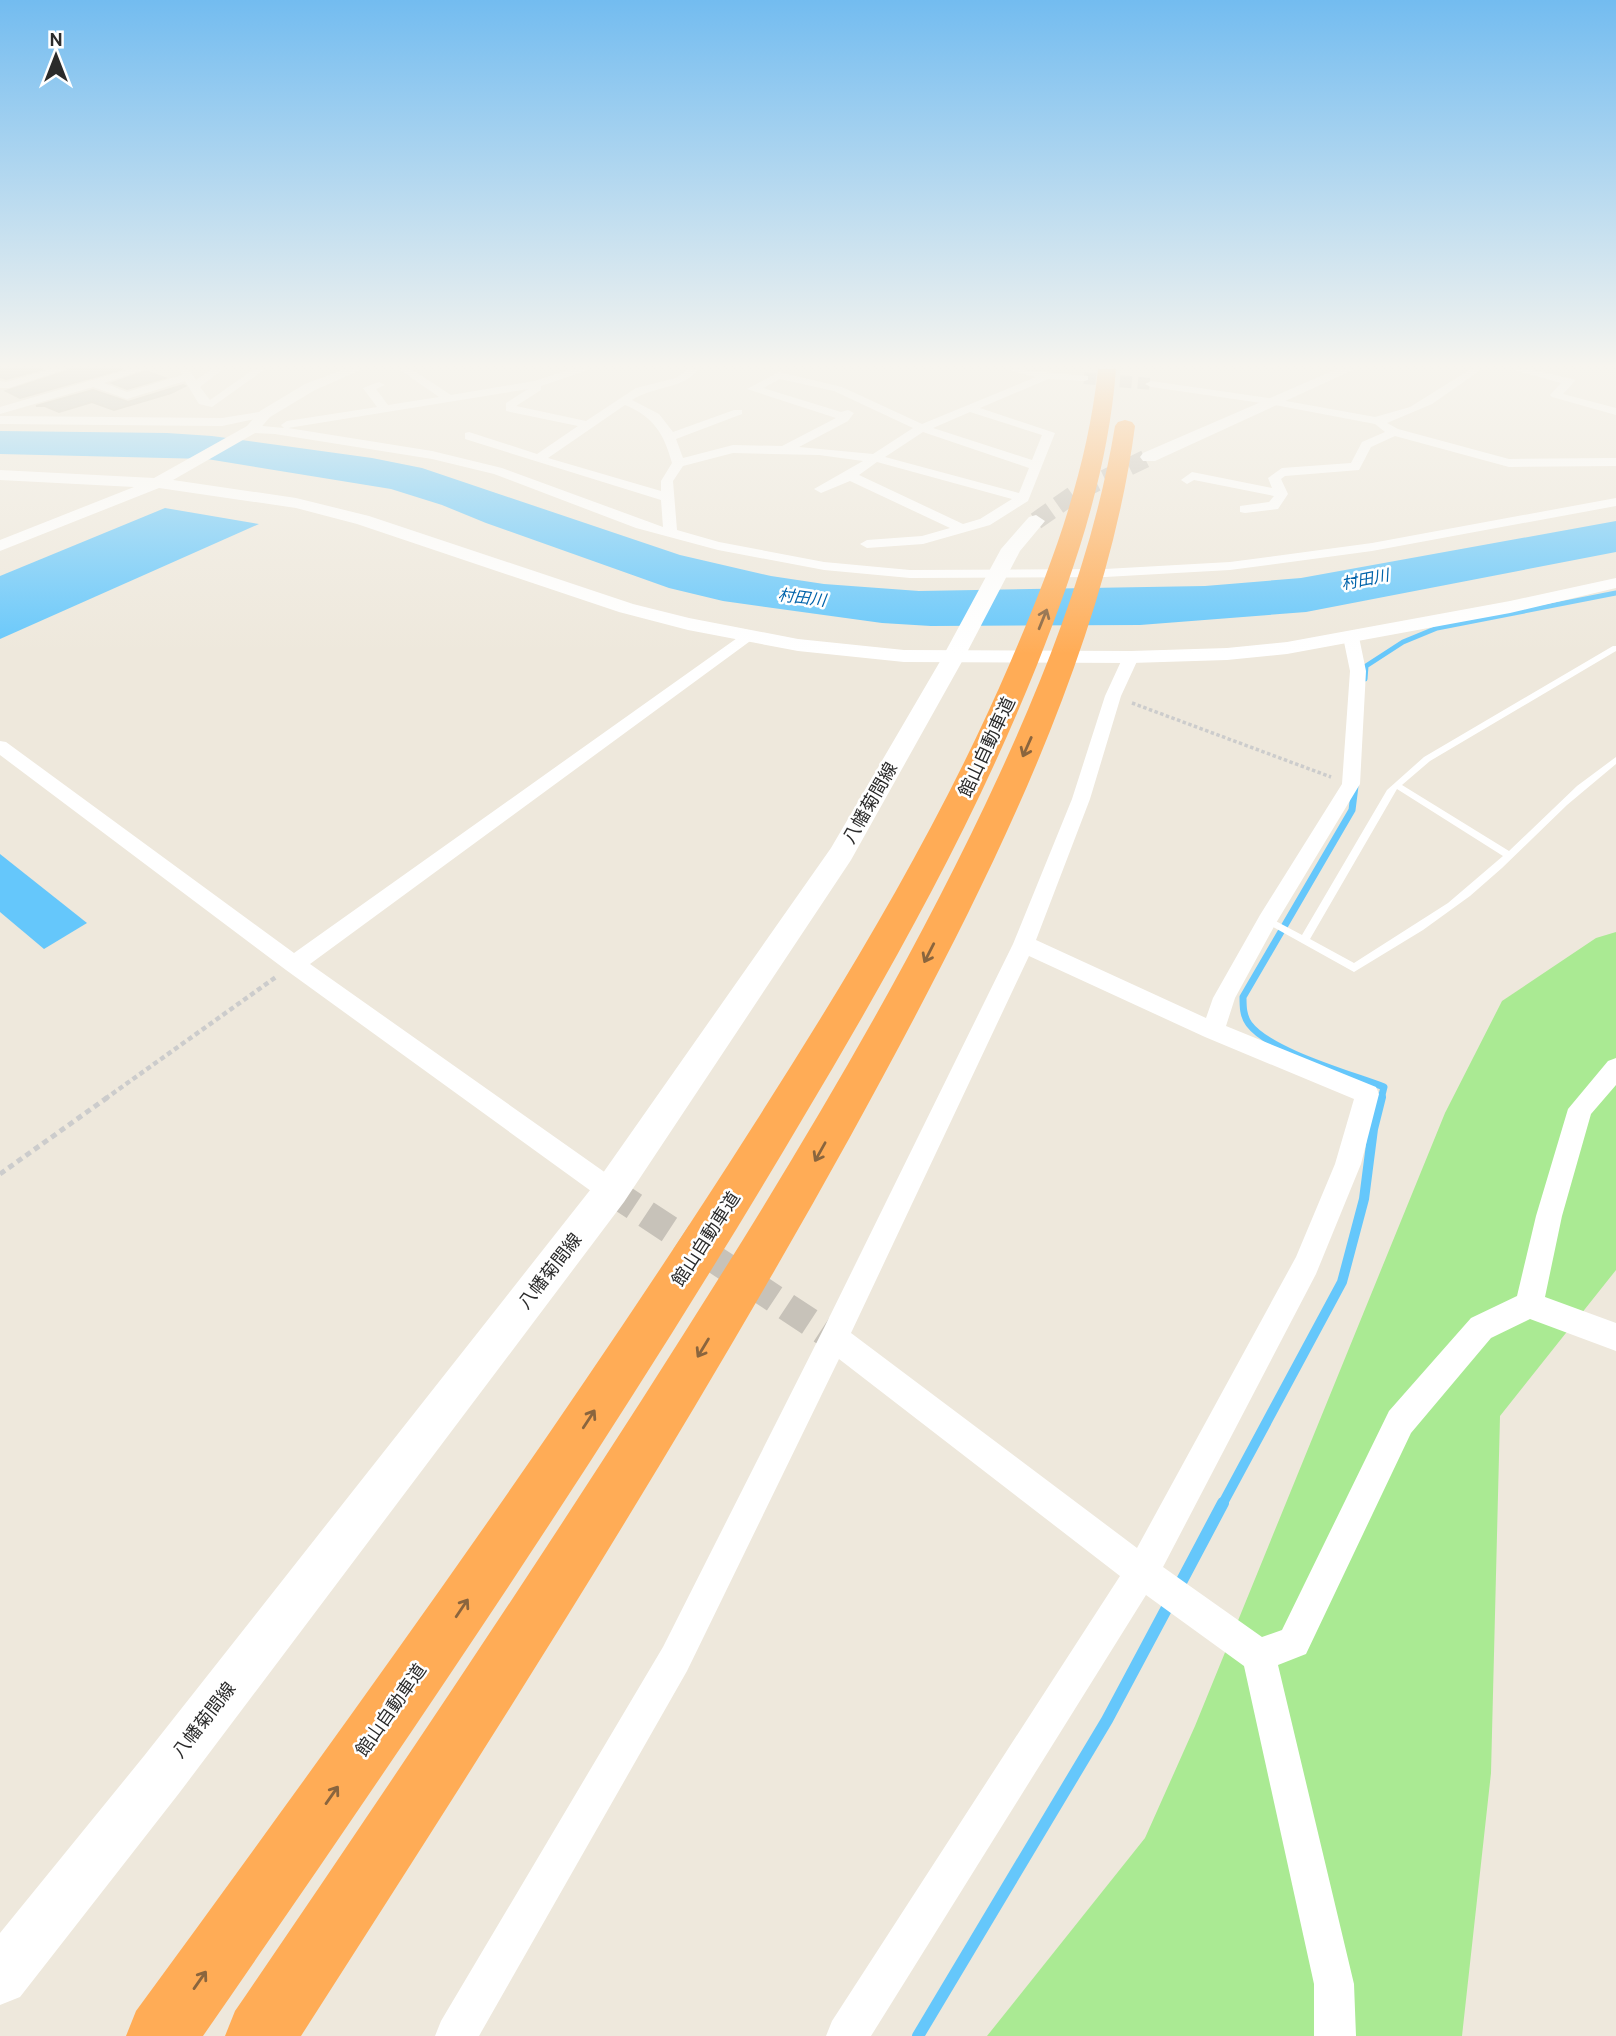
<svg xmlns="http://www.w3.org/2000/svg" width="1616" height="2036" viewBox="0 0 1616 2036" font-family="Overpass,'Noto Sans JP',sans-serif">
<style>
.green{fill:#aaea93}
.water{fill:#65c7fb}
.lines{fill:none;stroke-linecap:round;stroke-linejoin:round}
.stream-far3{stroke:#65c7fb;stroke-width:5}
.stream-far2{stroke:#65c7fb;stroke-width:7}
.stream-far1{stroke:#65c7fb;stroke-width:10}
.stream{stroke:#65c7fb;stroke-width:12}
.building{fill:#c9c6bb;stroke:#cac4b5;stroke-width:2}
.minor-tunnel-far1{stroke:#c7c2b9;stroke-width:12;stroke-dasharray:12 6;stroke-linecap:butt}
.minor-tunnel{stroke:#c7c2b9;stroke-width:28;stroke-dasharray:28 14;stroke-linecap:butt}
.secondary-tunnel{stroke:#c7c2b9;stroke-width:18;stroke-dasharray:18 9;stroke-linecap:butt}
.path-far2{stroke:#ccc;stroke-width:3.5;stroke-dasharray:3.5 2.5;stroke-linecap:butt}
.path-far1{stroke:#ccc;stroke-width:4.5;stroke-dasharray:5 3.5;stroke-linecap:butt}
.path{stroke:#ccc;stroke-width:5;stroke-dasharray:6 4.5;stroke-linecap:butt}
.service{fill:#fff;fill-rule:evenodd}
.minor{fill:#fff;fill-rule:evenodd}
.tertiary{fill:#fff;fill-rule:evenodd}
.secondary{fill:#fff;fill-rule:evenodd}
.motorway{fill:#ffac56;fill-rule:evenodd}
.oneway{stroke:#8a653e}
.labels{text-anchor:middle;stroke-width:5;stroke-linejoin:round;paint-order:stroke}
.far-water-label{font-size:16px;font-style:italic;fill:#0063aa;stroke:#fff}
.street-label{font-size:18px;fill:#2b2b2b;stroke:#fff}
</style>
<rect width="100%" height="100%" fill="#eee8dc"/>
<path class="green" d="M1616,932V1270L1500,1416L1491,1773L1462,2036H987L1145,1838L1195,1726L1445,1113L1502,1001L1596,938Z"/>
<g class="water">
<path d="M0,431L167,433L212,436L372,458L422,468L680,555L771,576L824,584L919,591L1205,586L1301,578L1616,521V552L1306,612L1140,625L931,626L882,623L723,601L669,588L486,523L442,505L391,489L207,459L0,454Z"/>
<path d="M165,508L259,524L0,639V576Z"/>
<path d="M0,854L87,923L44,949L0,912Z"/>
</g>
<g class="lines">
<g class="stream-far3">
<path d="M1365,679L1366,666L1403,642L1437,628L1616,593"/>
<path d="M1355,788L1356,783"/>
</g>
<path class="stream-far2" d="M1355,786L1352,810L1243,997C1243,1006 1243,1016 1249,1024C1270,1052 1350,1074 1384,1087L1381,1099"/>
<path class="stream-far1" d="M1222,1505L1342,1282L1364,1199L1373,1129L1381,1097"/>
<g class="stream">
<path d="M1178,1588L1223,1503"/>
<path d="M918,2036L1107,1720L1170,1602"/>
</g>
</g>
<g class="building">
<path d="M0,369H43L6,379L0,377Z"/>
<path d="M69,369H122L20,398L6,391L67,371Z"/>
<path d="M146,371L165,378L127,389L112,383Z"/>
<path d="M183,385L185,386L171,393L114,410L92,402L59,412L45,406H36L93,390L128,402Z"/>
</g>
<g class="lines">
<path class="minor-tunnel-far1" d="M1084,378L1151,384"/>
<path class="minor-tunnel" d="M611,1191L834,1338"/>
<path class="secondary-tunnel" d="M1036,521L1077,492L1149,457"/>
<path class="path-far2" d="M1132,703L1331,777"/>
<path class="path-far1" d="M105,1099L276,977"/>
<path class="path" d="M0,1174L108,1097"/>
<path class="service" d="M1613,646H1616V651L1430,761L1402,785L1509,851L1577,786L1616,757V764L1567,805L1502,868L1470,896L1423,930L1354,972L1264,922L1262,920L1264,918H1270L1302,935L1387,790L1424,757ZM1397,789L1503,856L1448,903L1354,963L1310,939Z"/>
<g class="minor">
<path d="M51,369H66L9,388H0V381L6,382Z"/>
<path d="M130,369H145L104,383L127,392L182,375L179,369H189L196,380L212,369H223L200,387L210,400L254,369H265L212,407L199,404L185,381L127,399L93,387L0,414V407Z"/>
<path d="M399,369H411L451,395L534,381L572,369H586L585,371L541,386V390L516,406L586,421L636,388L676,378L688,369H699C684,389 653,386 632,400L659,414L673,432L734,410H742V414L676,439L683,458L733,445L782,446L836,418L747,389L779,372L842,387L922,424L1036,377L1011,371L1010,369L1088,376V380L1084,381L1048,379L980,408L1055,433L1028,501L990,525L923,544L867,548L860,544L867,540L922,536L950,528L850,481L821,493L814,489L863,461L819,455L733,453L683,466L673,481L677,530L719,542L824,562L910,570L1105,569L1230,562L1372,543L1616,498V506L1372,551L1230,570L1105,577L910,578L824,570L718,550L636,528L494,474L432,459L275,434L252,433L246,429L252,425L284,428L281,425L287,421L377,407L363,388L379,382L385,385L376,389L388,405L439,397ZM780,379L834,391L913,428L873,454L799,447L848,421L854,413L848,410L841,412L763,388ZM528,389L506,403V411L578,426L537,454L469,432L465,433V439L661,500L663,527L502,468L432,451L288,428ZM625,405C654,417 664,434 672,463L661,481V491L548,458ZM970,412L1042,435L1032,460L933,428ZM923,432L1029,468L1019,493L885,457ZM877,462L1012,499L980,519L963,524L859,475Z"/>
<path d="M1471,369H1482L1432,404L1387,423L1398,429L1509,459L1616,458V466L1509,467L1395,436L1371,447L1359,470L1285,476L1281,479L1288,494L1278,509L1245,513L1240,512V506L1269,502L1274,496L1194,480L1187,484L1181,480L1192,472L1272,488L1268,478L1282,468L1351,463L1362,442L1385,432L1375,424L1275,405L1151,387L1145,384L1151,381L1275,399L1375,417L1410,407Z"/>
<path d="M1510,369H1528L1573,379L1575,381L1563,394L1616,408V415L1552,397L1550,395L1561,383Z"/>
<path d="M265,411L271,414L269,416L222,426L0,424V416L222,418Z"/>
<path d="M747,631L755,636L753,639L310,964L620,1183L624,1191L620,1199L611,1203L602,1199L286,970L0,755V741L6,742L294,953Z"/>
<path d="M1351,632L1359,637L1366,671L1360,784L1276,923L1235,998L1226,1026L1376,1087L1379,1094L1361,1164L1316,1274L1163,1567L1262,1637L1282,1630L1389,1411L1471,1318L1517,1296L1536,1216L1568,1109L1608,1061L1616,1058V1085L1591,1114L1562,1216L1545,1297L1616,1323V1351L1530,1319L1491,1338L1411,1433L1306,1654L1278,1665L1354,1984L1356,2036H1314V1984L1244,1666L1146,1595L871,2036H826L832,2021L1120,1576L839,1359L687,1671L479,2036H435L441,2021L663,1647L824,1328L1013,944L1072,799L1105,696L1123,657L1131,652L1139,657L1121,696L1090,799L1036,940L1206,1018L1213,998L1260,915L1342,784L1350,671L1343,637ZM1029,956L1205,1037L1354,1099L1335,1164L1296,1257L1137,1548L851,1333Z"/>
</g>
<path class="tertiary" d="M345,369H363L315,390L270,417L257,432L173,480L296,498L369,516L633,604L689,618L798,639L904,650L1131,651L1227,648L1287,642L1510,601L1616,578V588L1510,613L1287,654L1227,660L1131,663L904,662L798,651L688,630L619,612L357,524L296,508L159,488L0,551V540L134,487L0,480V470L154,478L247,426L260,411L305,384Z"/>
<g class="secondary">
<path d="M1337,369H1355L1155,461H1143L1140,457L1143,453Z"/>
<path d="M1036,515L1045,521L1020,551L964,658L851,860L624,1202L180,1792L20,1997L0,2005V1933L144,1756L598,1180L831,848L942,658L1001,549L1029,517Z"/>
</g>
<g class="motorway">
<path d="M1098,369H1116C1108,473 1075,569 1037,665C974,823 890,972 803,1118C617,1433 411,1735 203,2036H126L136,2011C348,1721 560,1429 753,1126C848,977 940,826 1010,663C1051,568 1087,473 1098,369Z"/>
<path d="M1125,420L1132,422L1135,426C1103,669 967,923 850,1137C680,1444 491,1740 301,2036H225L235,2011C409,1756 581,1500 744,1238C837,1087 926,934 1000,773C1051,662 1095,547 1115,426L1118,422Z"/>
</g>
</g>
<defs><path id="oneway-shaft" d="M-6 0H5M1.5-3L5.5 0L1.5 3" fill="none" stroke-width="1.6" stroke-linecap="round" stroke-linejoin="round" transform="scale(1.75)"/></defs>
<g class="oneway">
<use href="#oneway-shaft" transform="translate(1043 619) rotate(-68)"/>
<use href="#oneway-shaft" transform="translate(1027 747) rotate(114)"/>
<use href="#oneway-shaft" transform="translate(929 953) rotate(117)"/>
<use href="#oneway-shaft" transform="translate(820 1152) rotate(119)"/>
<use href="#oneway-shaft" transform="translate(703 1348) rotate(121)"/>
<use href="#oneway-shaft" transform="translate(589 1419) rotate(-57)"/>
<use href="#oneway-shaft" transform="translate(462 1608) rotate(-56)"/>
<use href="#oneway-shaft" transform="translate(332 1795) rotate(-55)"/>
<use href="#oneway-shaft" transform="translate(200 1980) rotate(-55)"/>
</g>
<linearGradient id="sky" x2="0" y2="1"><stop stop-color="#73bcf0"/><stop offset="0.56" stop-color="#f7f5ef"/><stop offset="1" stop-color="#f7f5ef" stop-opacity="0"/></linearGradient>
<rect width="1616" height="654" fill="url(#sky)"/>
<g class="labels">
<g class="far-water-label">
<text transform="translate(1365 579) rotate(-11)" y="6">村田川</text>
<text transform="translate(802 597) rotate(7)" y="6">村田川</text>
</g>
<g class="street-label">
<text transform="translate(987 747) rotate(-65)" y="6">館山自動車道</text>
<text transform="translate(870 803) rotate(-60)" y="6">八幡菊間線</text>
<text transform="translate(706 1239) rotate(-57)" y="6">館山自動車道</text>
<text transform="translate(550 1271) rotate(-52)" y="6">八幡菊間線</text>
<text transform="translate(391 1710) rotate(-55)" y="6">館山自動車道</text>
<text transform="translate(204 1720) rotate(-52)" y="6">八幡菊間線</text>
</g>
</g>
<g transform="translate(56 56)" stroke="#ffffff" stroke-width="5" paint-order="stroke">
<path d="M0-5L12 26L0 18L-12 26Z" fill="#2b2b2b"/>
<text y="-10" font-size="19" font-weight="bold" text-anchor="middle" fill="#2b2b2b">N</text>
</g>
</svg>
